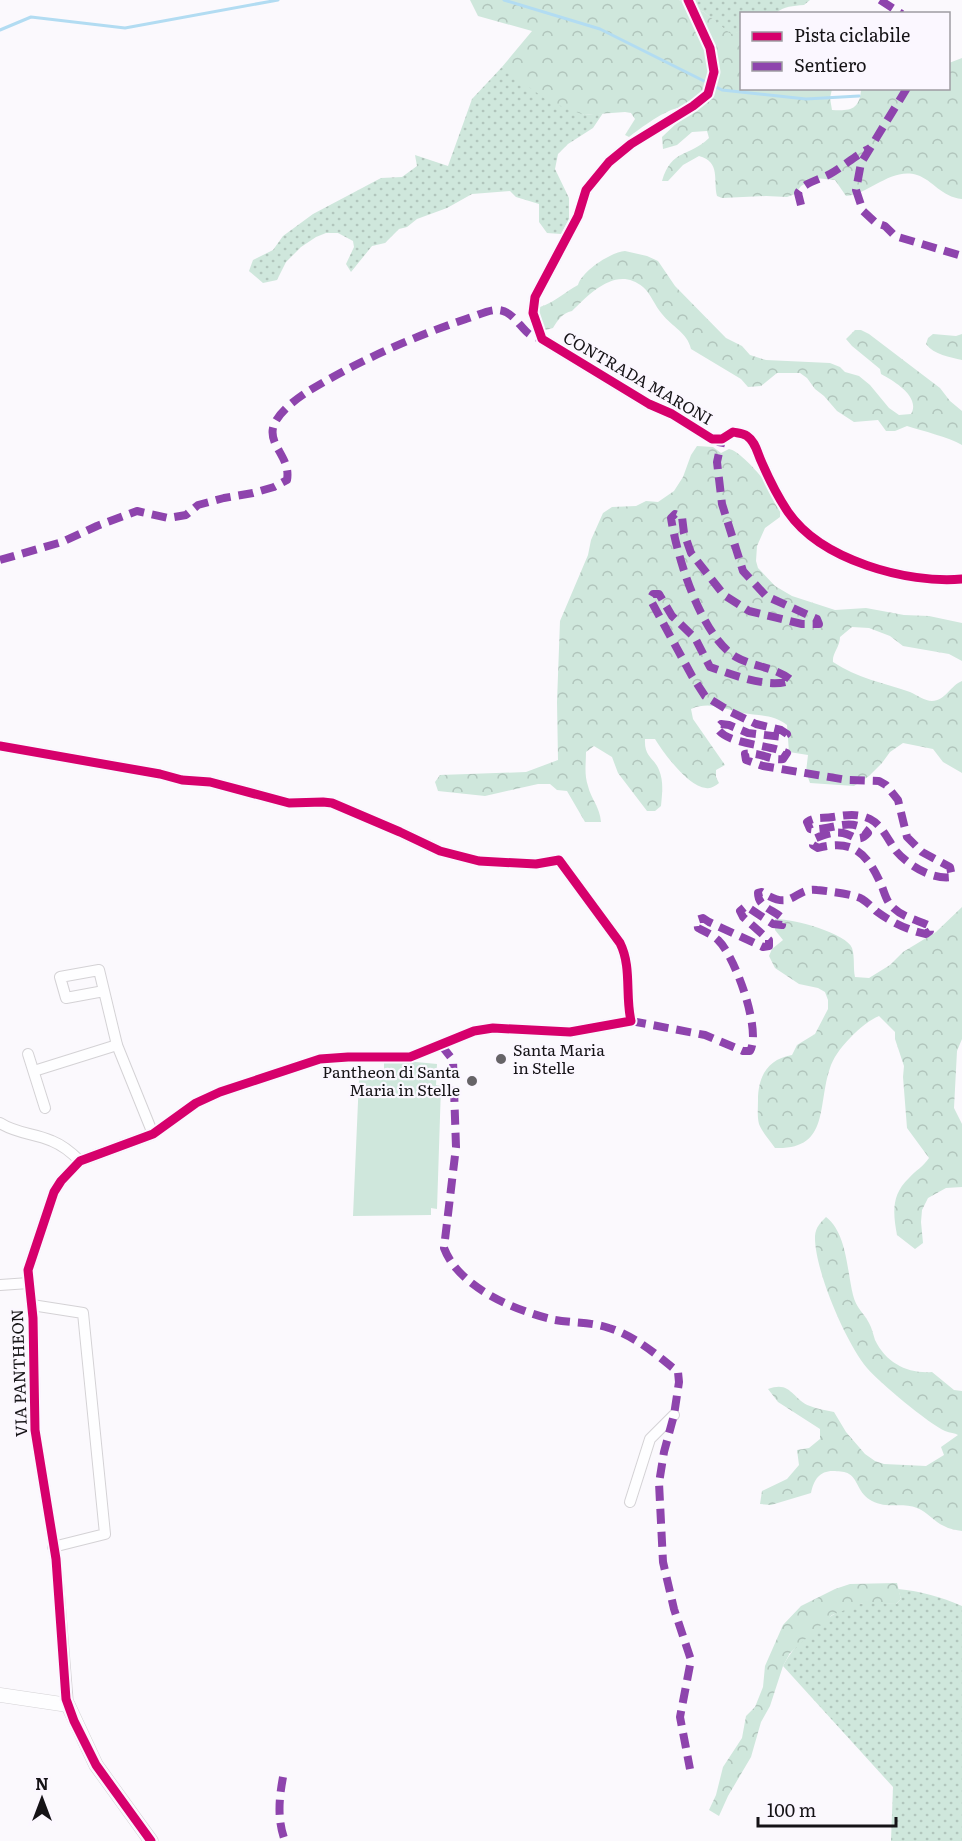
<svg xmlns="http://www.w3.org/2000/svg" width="962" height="1841" viewBox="0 0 962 1841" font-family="Literata,serif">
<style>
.grass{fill:url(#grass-dots)}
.forest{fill:url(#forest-crowns)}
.pitch{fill:#cfe7dc}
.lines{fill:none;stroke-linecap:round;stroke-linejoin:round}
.stream{stroke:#b2dcf2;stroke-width:3}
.minor-casing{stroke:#d4d2d5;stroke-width:12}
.tertiary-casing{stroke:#d4d2d5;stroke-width:15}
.minor{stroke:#fefeff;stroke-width:10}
.tertiary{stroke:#fefeff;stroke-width:14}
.quiet{stroke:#8e44ad;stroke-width:8;stroke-dasharray:15 8;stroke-linecap:butt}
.cycleway-casing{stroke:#fbf7ff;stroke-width:13}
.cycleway{stroke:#d6006c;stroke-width:9}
.poi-dot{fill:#666467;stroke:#fbf7ff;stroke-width:2}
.labels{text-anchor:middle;stroke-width:4.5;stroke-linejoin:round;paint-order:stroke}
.street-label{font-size:16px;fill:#151316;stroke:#fbf7ff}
.poi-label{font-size:16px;fill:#151316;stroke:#fbf7ff;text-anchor:start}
</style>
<defs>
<pattern id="grass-dots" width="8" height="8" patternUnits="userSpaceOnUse" patternTransform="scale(1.5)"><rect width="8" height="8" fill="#cfe7dc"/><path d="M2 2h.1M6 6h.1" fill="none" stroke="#b1c5bc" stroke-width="1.8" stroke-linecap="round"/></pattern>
<pattern id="forest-crowns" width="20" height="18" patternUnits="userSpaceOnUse" patternTransform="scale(1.5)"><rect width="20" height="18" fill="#cfe7dc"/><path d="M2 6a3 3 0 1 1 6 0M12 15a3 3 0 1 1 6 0" fill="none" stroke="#b1c5bc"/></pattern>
</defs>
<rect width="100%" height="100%" fill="#fbf9fd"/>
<g class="grass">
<path d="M679,0H810L804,5C793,6 784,6 776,13L742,14L741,31L731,35L704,12Z"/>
<path d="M502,67L584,115L603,113L593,128L568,144L558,154L555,169L569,198V219L561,234L547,233L539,222V204L516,197L510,191L472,194L447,208L417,219L407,227L399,229L385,243L372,246L351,272L346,264L354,247L353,241L338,233H326L316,237L301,247L286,262L277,280L263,283L249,271L253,260L273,250L283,236L313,214L381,178L402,177L417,166L415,155L448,166L472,99Z"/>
<path d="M898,1589C921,1591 941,1597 962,1606V1841H891L893,1787L783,1666C798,1638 831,1609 863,1603C873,1601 886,1603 896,1604L901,1599Z"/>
</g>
<g class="forest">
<path d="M470,0H679L704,12L731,34L741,31L742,88L832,89L830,98L832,110C850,111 860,110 861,89L948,88L949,63L962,58V199C941,197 933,180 917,175C891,167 870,194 846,196L835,180L815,178L801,186L795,194L787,197L766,196L722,198L717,196C713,180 721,162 699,156L683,165L668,181H662C672,148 688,158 709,138L707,131L692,132L677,145L663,149L662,137L680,120V108C669,107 639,129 629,137L625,135L635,119L631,113L625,112L584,115L548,101L502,67L532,31L478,16Z"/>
<path d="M625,251L647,256L658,261L675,286L726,338L742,346L750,355L766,360L830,363L840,367L845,372L859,376L870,385L889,408L899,415L911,414C921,397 894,381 881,374L880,369L852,346L846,339L855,330H861L869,334L940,388L950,401L962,411V445C948,437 923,431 907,426L895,431H886L878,420L854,422L837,411L824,396L815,389L807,378L800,373H777L761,386L748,387L741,379L691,349C687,332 672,327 662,314C655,306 651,294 643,287C617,265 590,293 572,311C562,313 558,320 553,328L542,331L536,319L540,307C557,301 563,293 578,285C582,271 611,252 625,251Z"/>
<path d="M933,334L956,336L962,334V360C950,357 934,355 926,344L928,338Z"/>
<path d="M697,446L713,447L721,453L729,449C742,451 774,490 780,503C781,506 780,513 780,517L765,528L757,546L756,561L758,568L775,586L792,596L835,610L866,608L904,615L929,616L962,623V661L949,654L903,646L890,636L869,628L852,627L840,637C840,647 832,653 833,662C857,678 884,683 910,692C917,695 925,701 932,701C945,701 951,685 962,681V773L943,762L933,749L903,743L890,752L882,763L869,776L854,786L810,783L806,772L808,755L789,752L787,725C773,714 759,716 742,713C723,709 710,701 691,709L693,719L725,765L716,770V777L719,783C715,786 711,789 706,788C689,787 664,754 655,739H645C644,758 654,757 659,770C664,782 662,794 661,806L655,811H647L618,773L612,757L594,746L586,752C586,763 584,775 588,786C591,799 600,807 601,822H585L567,791L557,790L550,784H538L485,796L438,791L435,782L440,775L526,772L558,760L557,702L560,621L588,555L591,540L603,513L612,507L636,506L646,501L658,502L674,491L683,477L691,455Z"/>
<path d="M962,907V1039L957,1051L954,1108L962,1124V1187L946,1188L928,1198L922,1210L921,1222L923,1243L915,1249L897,1235C893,1213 891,1195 909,1178C916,1170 923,1167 929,1158L907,1128L903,1077L904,1066L895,1039V1032L879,1016C862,1023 835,1050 830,1068C817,1106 830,1150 775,1148C770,1141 762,1132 759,1124C757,1116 758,1108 758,1100C758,1076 768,1059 792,1055L797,1045L815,1034L828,1009V1000L825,992L818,988L799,984L775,968L769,956L772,949L783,940L775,930V919C790,918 847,933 852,948C855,957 853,968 855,977L869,978L890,965L903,952L936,932Z"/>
<path d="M826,1217C847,1233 847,1271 853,1295C856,1308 864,1313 869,1323C872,1328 873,1334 875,1340C886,1363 908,1374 932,1372L954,1390L962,1391V1531C956,1530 949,1529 944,1526C934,1522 928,1512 917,1508C904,1502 886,1509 872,1501C858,1494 858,1479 849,1474C845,1471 840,1472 835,1471C820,1470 814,1479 811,1493L771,1505L760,1504L762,1491L787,1479L799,1465L797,1450L809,1448L820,1439V1429L778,1402L768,1389C791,1380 792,1399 810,1406C817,1409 826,1410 834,1412L846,1432L865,1454L875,1461L884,1464L926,1466L944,1455L941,1447L958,1435C955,1433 950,1433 945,1431C929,1424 879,1382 867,1368C846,1343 814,1269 815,1236C816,1227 820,1223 826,1217Z"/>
<path d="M897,1583L901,1599L896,1604L863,1603L832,1615L790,1653L783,1666L770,1706L761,1722L751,1757L728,1796L719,1816L709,1810L716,1795L723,1767L742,1738L746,1716L755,1707L763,1687L765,1666L783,1625L801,1606L835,1589L850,1584Z"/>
</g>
<path class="pitch" d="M384,1059L437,1064L436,1085L441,1086L437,1209L431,1208V1215L353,1216L359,1079H384Z"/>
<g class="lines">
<g class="stream">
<path d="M504,0L600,29L722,90L806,99L859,96"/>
<path d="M0,30L31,17L125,28L278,0"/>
</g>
<g class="minor-casing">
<g id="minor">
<path d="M688,0L710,48L714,72L708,94L693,106L631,144L609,162L586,190L578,216L535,297L533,313L542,339L649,404L672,414L712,439H722L733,432C737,433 743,433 747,436C756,442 757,453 762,463C769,479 778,497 788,512C821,560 907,584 962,579"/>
<path d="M0,746L160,774L182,780L210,782L289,803L323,802L332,803L400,832L440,851L479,861L536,864L559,860L620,943C632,967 625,995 631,1021L570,1032L493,1028L474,1031L410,1057H348L320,1059L220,1092L196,1103L153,1134L80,1161L61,1181L54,1192L28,1270L33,1318L35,1430L56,1559L68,1705"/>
<path d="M104,991L66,998L60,977L99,970L117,1045L153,1134"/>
<path d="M28,1054L45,1108"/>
<path d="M34,1071L117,1045"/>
<path d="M0,1123C17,1134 34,1133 52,1141C62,1145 72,1153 80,1161"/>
<path d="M0,1285L29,1283"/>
<path d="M32,1305L83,1313L105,1534L53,1547"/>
<path d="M630,1502L650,1439L674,1415"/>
</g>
</g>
<g class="tertiary-casing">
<path id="tertiary" d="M0,1695L68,1705L96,1765L151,1841"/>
</g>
<use href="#minor" class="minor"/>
<use href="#tertiary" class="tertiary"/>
<g class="quiet">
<path d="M880,0L902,14"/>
<path d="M907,88L861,163L856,190L863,211L876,223L885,226L895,236L962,256"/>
<path d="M801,205L798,193C804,182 819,180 830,174C844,166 856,155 870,148"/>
<path d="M0,560L62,542L97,526L137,511L168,518L186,515L198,505L224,498L253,493L274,487L287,480C291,458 269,446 273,428C276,414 296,399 307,392C356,362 412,337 466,319C476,316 488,310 497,310C512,310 519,326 529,334C533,337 538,338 542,339"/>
<path d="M631,1021L705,1035L743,1051H750C762,1031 735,956 718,940C713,935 704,931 698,928L697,920L703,918L709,922L763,947L769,946V940L743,917L740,911L746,906L773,924L782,925L783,919C775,910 758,908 758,893L762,892C794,913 793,887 817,890C827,891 853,894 862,899C867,902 872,907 876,911C891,922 907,930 926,934L930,931V926C916,919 899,917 889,903C885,897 883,888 880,882C866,852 852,839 818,848L813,845L814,839C823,835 833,831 843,833C854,835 858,844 868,833C853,815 828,832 810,829L807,822C816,816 823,819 833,817C846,815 858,813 870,819C882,825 888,840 896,851C909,866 932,880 952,877L950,867L922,852L907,837L898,800L886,785L879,781L847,780L763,766L746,760L745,754C759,751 770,761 783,759L787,753C769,744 727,745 717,728L721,724L729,725L748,733L782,737L787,734L781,730L756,724L731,712L705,696L692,676L650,599L653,594H659L672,616L695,638L710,667C731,674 771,690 791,680C776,667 753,667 736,657C701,636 677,557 671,518L675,514L682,517L684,533L691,553L724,595L749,611L802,624H819L817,619L766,596L743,571L722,504L717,462L722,439"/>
<path d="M441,1045L453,1060L456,1147L444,1248C459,1288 516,1311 555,1320C572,1323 592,1322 609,1328C635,1336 657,1355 678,1372L679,1382L674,1415L664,1452L659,1483L663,1562L674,1609L691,1660L680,1717L690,1769"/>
<path d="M283,1777C279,1799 277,1819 285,1841"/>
</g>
<g class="cycleway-casing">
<g id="cycleway">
<path d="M688,0L710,48L714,72L708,94L693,106L631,144L609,162L586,190L578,216L535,297L533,313L542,339L649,404L672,414L712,439H722L733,432C737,433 743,433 747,436C756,442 757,453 762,463C769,479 778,497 788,512C821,560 907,584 962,579"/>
<path d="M0,746L160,774L182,780L210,782L289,803L323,802L332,803L400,832L440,851L479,861L536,864L559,860L620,943C632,967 625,995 631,1021L570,1032L493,1028L474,1031L410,1057H348L320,1059L220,1092L196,1103L153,1134L80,1161L61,1181L54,1192L28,1270L33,1318L35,1430L56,1559L66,1699L74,1721L96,1765L151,1841"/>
</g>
</g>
<use href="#cycleway" class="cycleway"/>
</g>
<g class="poi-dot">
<circle cx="501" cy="1059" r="6"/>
<circle cx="472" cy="1081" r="6"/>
</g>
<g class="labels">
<g class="street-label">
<text transform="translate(638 378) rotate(30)" y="6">CONTRADA MARONI</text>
<text transform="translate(19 1373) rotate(-92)" y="6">VIA PANTHEON</text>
</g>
<g class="poi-label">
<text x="513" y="1056">Santa Maria<tspan x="513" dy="18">in Stelle</tspan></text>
<text x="460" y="1078" text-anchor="end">Pantheon di Santa<tspan x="460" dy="18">Maria in Stelle</tspan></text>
</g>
</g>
<rect x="740" y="12" width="210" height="78" fill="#fbf7ff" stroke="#9f9ca2" stroke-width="1.5"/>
<rect x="752" y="32" width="30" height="9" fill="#d6006c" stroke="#9f9ca2" stroke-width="1.5"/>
<text x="794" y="42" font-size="18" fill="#151316">Pista ciclabile</text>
<rect x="752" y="62" width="30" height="9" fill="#8e44ad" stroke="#9f9ca2" stroke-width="1.5"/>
<text x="794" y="72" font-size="18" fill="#151316">Sentiero</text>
<g transform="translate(42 1799)" stroke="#fbf7ff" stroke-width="4.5" paint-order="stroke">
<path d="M0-4.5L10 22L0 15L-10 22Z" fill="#151316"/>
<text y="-9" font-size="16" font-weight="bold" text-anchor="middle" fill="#151316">N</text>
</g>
<path d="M758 1817v9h138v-9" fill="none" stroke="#151316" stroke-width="3"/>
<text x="767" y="1817" font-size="18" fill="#151316" stroke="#fbf7ff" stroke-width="4.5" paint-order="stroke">100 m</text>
</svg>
